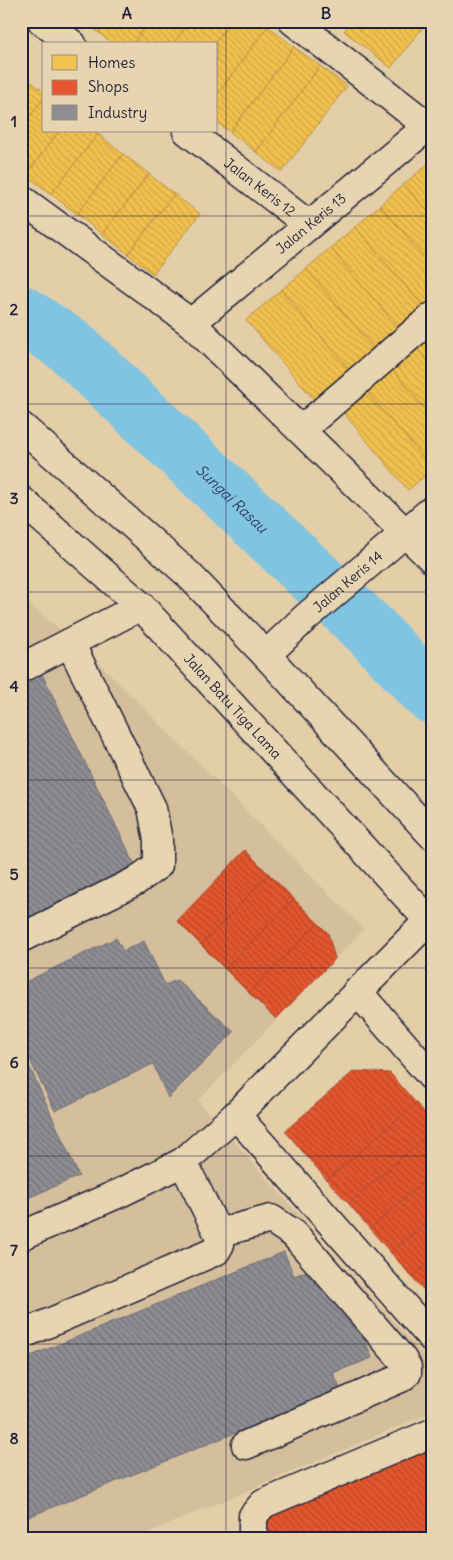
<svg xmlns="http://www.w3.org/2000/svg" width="453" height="1560" viewBox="0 0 453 1560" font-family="Delius,sans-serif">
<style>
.built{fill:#d5be9b}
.homes{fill:url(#homes-back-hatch);stroke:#b49148}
.shops{fill:url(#shops-back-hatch);stroke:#aa4732}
.industry{fill:url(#industry-back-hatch);stroke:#6d6d78}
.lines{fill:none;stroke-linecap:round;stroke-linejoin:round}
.river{stroke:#80c4e1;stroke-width:58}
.minor-casing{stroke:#22223b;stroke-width:31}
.major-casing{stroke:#22223b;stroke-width:31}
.minor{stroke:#e7d5b2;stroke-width:28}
.major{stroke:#e7d5b2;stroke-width:28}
.grid{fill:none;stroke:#22223b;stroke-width:1;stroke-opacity:0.55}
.labels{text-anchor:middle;stroke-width:5;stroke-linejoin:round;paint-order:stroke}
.street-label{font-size:14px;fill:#22223b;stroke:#e7d5b2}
.water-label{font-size:15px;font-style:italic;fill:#35425c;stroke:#e7d5b2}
.neatline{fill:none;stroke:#22223b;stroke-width:2}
.grid-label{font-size:16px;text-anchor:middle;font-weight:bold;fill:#22223b}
</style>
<defs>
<pattern id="homes-back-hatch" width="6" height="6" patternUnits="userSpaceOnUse" patternTransform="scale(1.25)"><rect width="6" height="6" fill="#f2c14e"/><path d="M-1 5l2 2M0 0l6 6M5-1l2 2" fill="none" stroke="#cfa645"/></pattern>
<pattern id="shops-back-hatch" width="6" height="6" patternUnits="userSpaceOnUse" patternTransform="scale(1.25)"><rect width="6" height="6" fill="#e4572e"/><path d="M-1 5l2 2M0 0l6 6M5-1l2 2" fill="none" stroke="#b84828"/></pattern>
<pattern id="industry-back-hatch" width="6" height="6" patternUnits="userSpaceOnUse" patternTransform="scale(1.25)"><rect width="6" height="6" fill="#8d8d92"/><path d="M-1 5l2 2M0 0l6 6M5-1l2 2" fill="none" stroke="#737378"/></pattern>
</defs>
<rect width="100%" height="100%" fill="#e4cea8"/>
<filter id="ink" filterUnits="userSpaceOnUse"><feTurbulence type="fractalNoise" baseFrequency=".02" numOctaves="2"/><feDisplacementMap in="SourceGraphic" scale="10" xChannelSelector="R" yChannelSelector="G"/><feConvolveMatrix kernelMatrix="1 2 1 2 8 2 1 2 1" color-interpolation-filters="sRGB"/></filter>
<g filter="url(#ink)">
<path class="built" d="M21,597L97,661L364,929L198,1101L432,1365V1412L134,1539H21Z"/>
<g class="homes">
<path d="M83,21H108L99,33Z"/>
<path d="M108,21H149L133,44H113L99,33Z"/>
<path d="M149,21H190L173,44H133Z"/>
<path d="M190,21H231L214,44H173Z"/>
<path d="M231,21H261L268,26L216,96V44H214Z"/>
<path d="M352,21H428L391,68L344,31Z"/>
<path d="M268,26L294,47L230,132L216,122V96Z"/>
<path d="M294,47L320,66L256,152L230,132Z"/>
<path d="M320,66L347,86L282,172L256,152Z"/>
<path d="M21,74L44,92V98L21,127Z"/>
<path d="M44,98V131H59L26,175L21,171V127Z"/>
<path d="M59,131H94L98,134L51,194L26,175Z"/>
<path d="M98,134L123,154L77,214L51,194Z"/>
<path d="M123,154L149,174L102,234L77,214Z"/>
<path d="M429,163L432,166V216L404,184Z"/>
<path d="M149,174L174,194L128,254L102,234Z"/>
<path d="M404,184L432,216V266L380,205Z"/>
<path d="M174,194L200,214L153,274L128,254Z"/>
<path d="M380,205L432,266V305L426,310L355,227Z"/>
<path d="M355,227L426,310L401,331L330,248Z"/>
<path d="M330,248L401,331L377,352L306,269Z"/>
<path d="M306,269L377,352L352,373L281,290Z"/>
<path d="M281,290L352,373L317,403L246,320Z"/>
<path d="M432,334V366L416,347Z"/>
<path d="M416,347L432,366V417L391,368Z"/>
<path d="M391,368L432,417V468L365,390Z"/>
<path d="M365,390L432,468V470L408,490L341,410Z"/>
</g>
<g class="shops">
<path d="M245,850L269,874L201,945L177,921Z"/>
<path d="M269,874L294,899L225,969L201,945Z"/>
<path d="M294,899L318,923L249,993L225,969Z"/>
<path d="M318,923L328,933L335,959L276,1019L249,993Z"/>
<path d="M354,1071L390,1073L416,1103L327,1180L285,1131Z"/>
<path d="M416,1103L432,1121V1131L349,1204L327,1180Z"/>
<path d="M432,1131V1174L370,1229L349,1204Z"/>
<path d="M432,1174V1217L391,1253L370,1229Z"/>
<path d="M432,1217V1260L412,1277L391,1253Z"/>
<path d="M432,1260V1299L412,1277Z"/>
<path d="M432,1444V1539H270L260,1517Z"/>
</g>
<g class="industry">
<path d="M42,674L139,873L21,930V684Z"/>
<path d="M116,938L123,951L144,941L165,985L177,980L234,1032L168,1098L153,1064L55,1111L21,1042V984Z"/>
<path d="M21,1048L79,1176L21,1201Z"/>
<path d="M284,1252L294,1276L333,1261L372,1358L333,1373L341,1390L21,1520V1360Z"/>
</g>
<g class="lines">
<path class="river" id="s1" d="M21,314L70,346L370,630L432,695"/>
<g class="minor-casing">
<g id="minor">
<path d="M42,21L72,44"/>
<path d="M293,21L428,126"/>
<path id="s2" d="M187,131L309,225"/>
<path d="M21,199L191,323L432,559"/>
<path id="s3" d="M191,323L432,123"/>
<path d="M301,430L432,317"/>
<path id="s4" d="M266,655L305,618L432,510"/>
<path d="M21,668L141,606"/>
<path d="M21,938L136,881L158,865V840L152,808L70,643"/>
<path d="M357,991L432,1077"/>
<path d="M236,1115L432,1338"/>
<path d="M218,1233L271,1219L294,1234L402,1359L407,1367V1373L401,1378L246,1445"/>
<path d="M21,1236L122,1192L183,1162L236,1115L428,921"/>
<path d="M21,1335L216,1251L220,1244L218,1233L183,1162"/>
<path d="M256,1539L253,1534V1516L263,1504L432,1433"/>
</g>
</g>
<g class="major-casing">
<g id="major">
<path d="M21,426L188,574L266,655L432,835"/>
<path id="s5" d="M21,500L141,606L432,924"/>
</g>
</g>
<use href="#minor" class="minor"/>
<use href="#major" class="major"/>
</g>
</g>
<path class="grid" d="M226,21V1539M21,216H432M21,404H432M21,592H432M21,780H432M21,968H432M21,1156H432M21,1344H432"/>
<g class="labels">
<g class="street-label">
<text dy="5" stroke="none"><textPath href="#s2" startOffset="92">Jalan Keris 12</textPath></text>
<text dy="5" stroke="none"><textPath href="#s3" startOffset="156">Jalan Keris 13</textPath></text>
<text dy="5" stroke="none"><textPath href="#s4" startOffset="110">Jalan Keris 14</textPath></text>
<text dy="5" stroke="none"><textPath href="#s5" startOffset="296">Jalan Batu Tiga Lama</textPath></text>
</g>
<g class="water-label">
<text dy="5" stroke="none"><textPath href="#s1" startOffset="281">Sungai Rasau</textPath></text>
</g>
</g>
<rect width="453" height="1560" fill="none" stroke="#e7d5b2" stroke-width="55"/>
<rect x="42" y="42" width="175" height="90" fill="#e7d5b2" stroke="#988d82"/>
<rect x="52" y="55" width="25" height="15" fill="#f2c14e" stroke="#988d82"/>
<text x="88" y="68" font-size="15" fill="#22223b">Homes</text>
<rect x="52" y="80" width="25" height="15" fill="#e4572e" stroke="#988d82"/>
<text x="88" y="92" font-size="15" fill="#22223b">Shops</text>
<rect x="52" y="105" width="25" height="15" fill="#8d8d92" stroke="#988d82"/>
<text x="88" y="118" font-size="15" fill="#22223b">Industry</text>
<rect x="28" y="28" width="398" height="1504" class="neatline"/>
<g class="grid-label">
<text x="127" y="19">A</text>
<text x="326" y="19">B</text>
<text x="14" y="127">1</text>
<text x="14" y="315">2</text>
<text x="14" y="504">3</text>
<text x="14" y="692">4</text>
<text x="14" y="880">5</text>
<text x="14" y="1068">6</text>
<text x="14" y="1256">7</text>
<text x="14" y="1444">8</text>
</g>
</svg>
